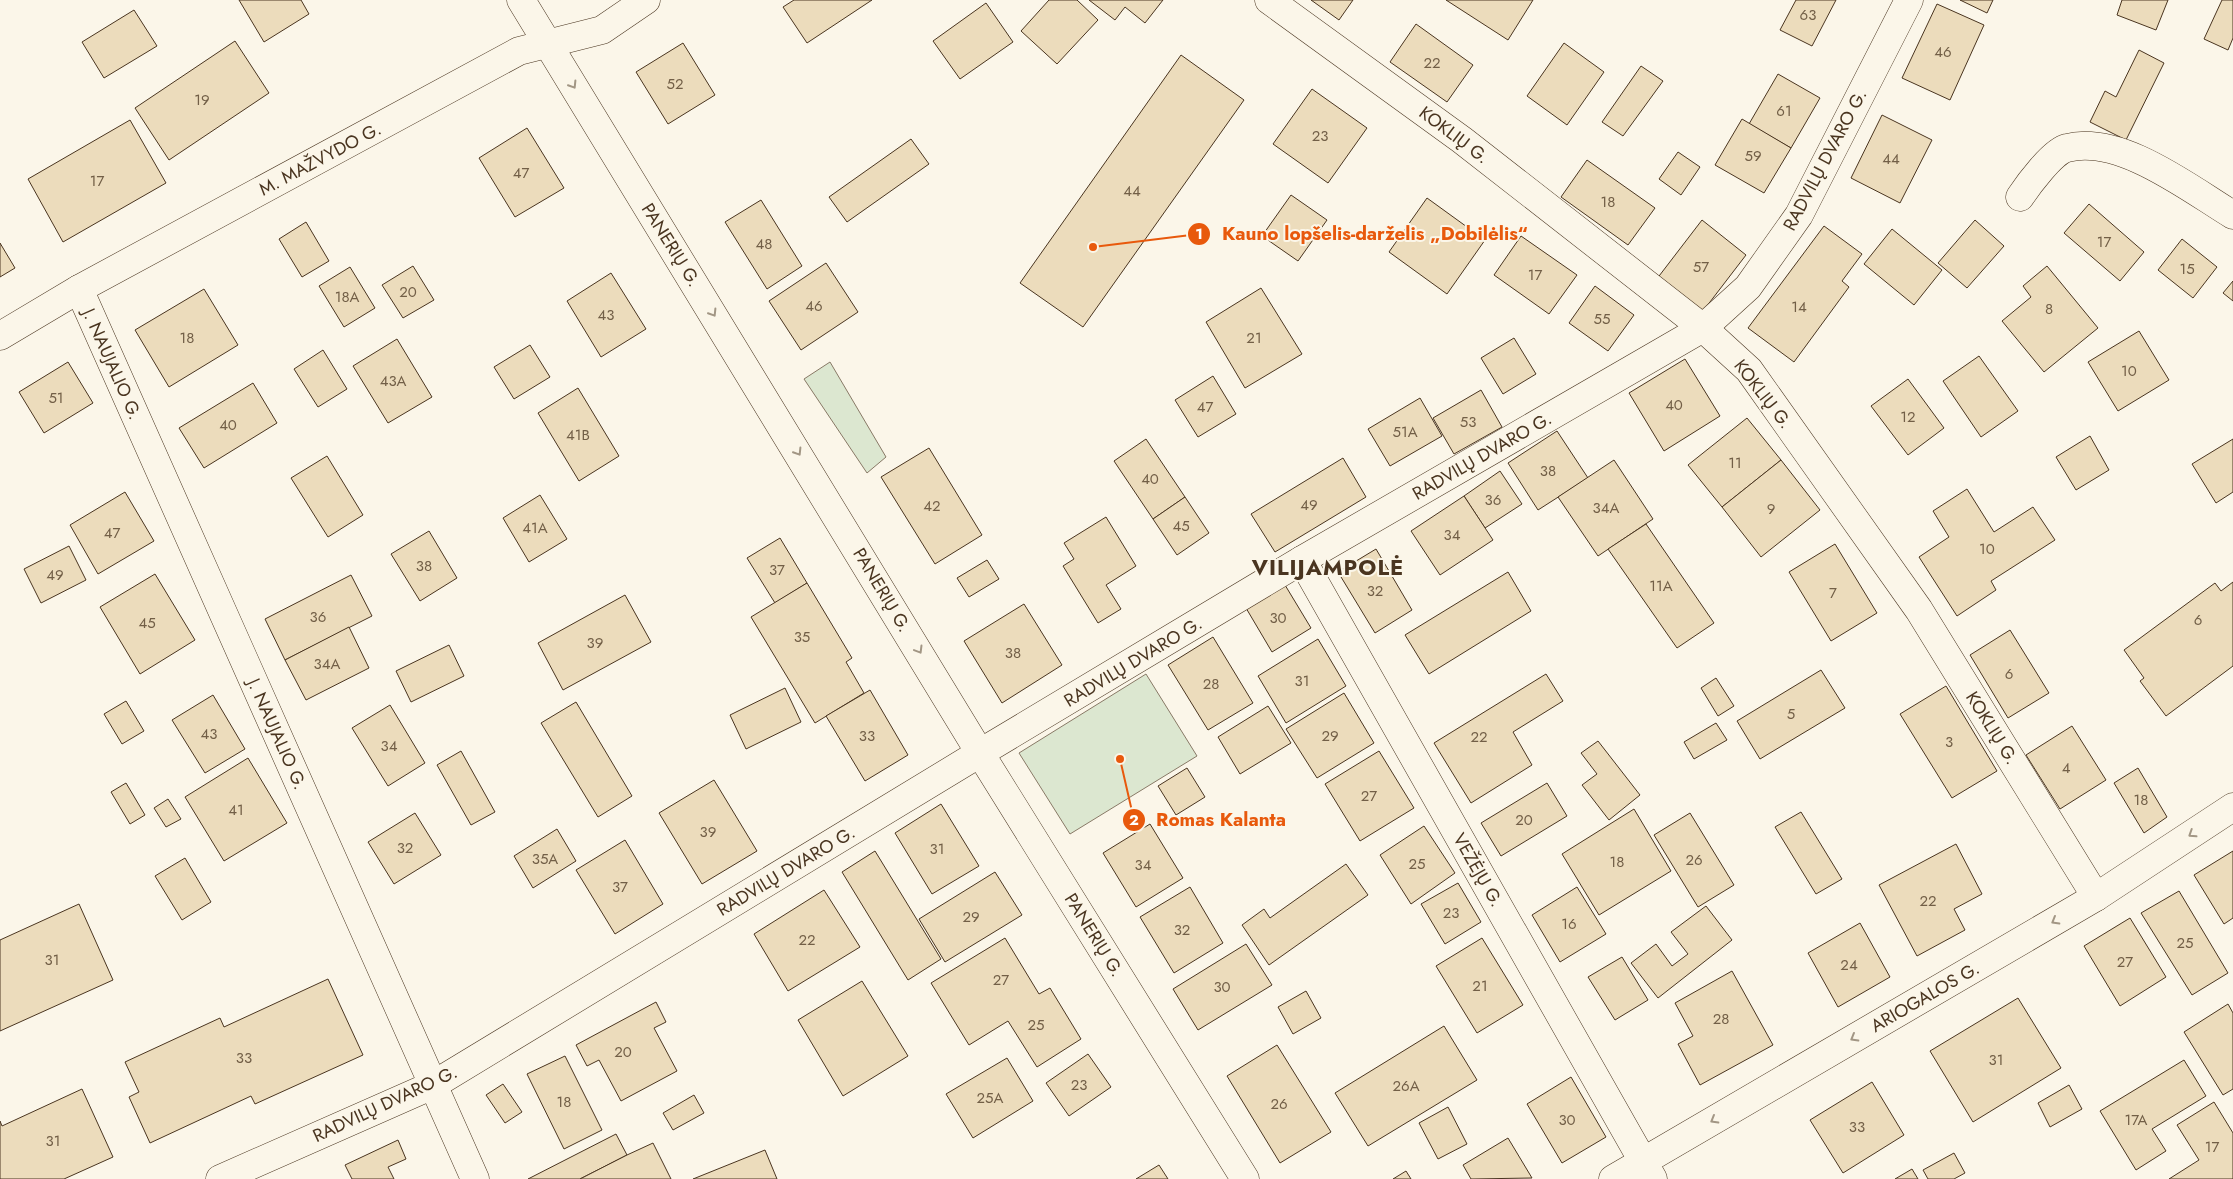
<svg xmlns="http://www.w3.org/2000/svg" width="2233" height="1179" viewBox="0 0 2233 1179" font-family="Jost,sans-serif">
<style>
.green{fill:#dce7d0;stroke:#887966}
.building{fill:#ecdcbc;stroke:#4a3520}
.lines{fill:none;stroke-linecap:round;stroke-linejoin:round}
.minor-casing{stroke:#4a3520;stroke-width:29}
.minor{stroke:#fbf6e9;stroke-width:28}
.oneway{stroke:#a29684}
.labels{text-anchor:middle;stroke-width:4;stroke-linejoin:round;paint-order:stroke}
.number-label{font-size:15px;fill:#725f47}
.street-label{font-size:18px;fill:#4a3520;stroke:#fbf6e9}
.district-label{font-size:22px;font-weight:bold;letter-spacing:1px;fill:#4a3520;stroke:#fbf6e9}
.leader{fill:none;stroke:#e8590c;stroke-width:2}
.callout-dot{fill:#e8590c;stroke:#fbf6e9;stroke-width:2}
.mark-label{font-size:15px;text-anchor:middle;font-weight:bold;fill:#fff}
.callout-label{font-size:19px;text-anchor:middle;font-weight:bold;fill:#e8590c;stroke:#fbf6e9;stroke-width:4;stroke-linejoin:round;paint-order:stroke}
</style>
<rect width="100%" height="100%" fill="#fbf6e9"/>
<g class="green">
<path d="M830,362L886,457L867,473L804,379Z"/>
<path d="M1146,674L1197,756L1070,834L1019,753Z"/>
</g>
<g class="building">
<path d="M239,0H301L309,14L264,42Z"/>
<path d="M794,0H872L807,43L783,7Z"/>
<path d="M1049,0H1077L1098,20L1057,64L1021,31Z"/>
<path d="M1089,0H1163L1145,23L1125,7L1115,20Z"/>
<path d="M1311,0H1353L1339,20Z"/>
<path d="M1446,0H1533L1508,40Z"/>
<path d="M1796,0H1836L1812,46L1780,30Z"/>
<path d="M1960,0H1993L1987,13Z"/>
<path d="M2122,0H2168L2156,30L2117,15Z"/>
<path d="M2222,0H2233V38L2228,50L2204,39Z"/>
<path d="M986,3L1013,42L960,79L933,41Z"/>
<path d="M1937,4L1984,25L1950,100L1902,78Z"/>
<path d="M134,10L157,46L104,78L82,42Z"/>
<path d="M1416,24L1473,65L1447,102L1390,62Z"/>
<path d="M235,41L269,93L169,160L135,108Z"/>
<path d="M683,43L715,95L668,124L636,72Z"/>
<path d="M1564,43L1604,72L1567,125L1527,96Z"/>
<path d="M2139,50L2164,63L2126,140L2090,122L2105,91L2116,97Z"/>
<path d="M1181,55L1244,100L1083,327L1020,283Z"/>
<path d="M1641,66L1663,81L1623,136L1602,122Z"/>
<path d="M1778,74L1820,98L1791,148L1749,124Z"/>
<path d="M1312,89L1367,128L1328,183L1273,144Z"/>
<path d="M1882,115L1932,140L1900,203L1851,178Z"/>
<path d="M1742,119L1791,148L1764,193L1715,165Z"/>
<path d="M130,120L166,183L63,242L28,179Z"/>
<path d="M527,128L564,188L515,217L479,158Z"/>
<path d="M911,139L929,164L847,222L829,197Z"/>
<path d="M1678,152L1700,167L1681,195L1659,179Z"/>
<path d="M1587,160L1655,208L1628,245L1561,197Z"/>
<path d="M1291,195L1327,220L1298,261L1262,236Z"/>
<path d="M1427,198L1485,240L1447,294L1389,252Z"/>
<path d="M761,200L802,266L767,289L725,222Z"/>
<path d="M2089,204L2144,252L2120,281L2064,233Z"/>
<path d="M1702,220L1746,255L1700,315L1656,280Z"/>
<path d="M1975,220L2004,246L1967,288L1938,263Z"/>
<path d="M306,222L329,261L302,277L279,239Z"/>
<path d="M1824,226L1862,254L1842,281L1849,287L1794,362L1748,328Z"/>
<path d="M1892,229L1942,270L1914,305L1864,264Z"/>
<path d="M1521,236L1577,275L1549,314L1494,275Z"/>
<path d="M2182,239L2217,267L2193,298L2158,270Z"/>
<path d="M0,243L15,268L0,277Z"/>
<path d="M826,263L858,312L801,350L769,301Z"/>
<path d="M413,266L434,300L403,318L382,285Z"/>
<path d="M2047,266L2098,328L2044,372L2002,321L2031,297L2023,286Z"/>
<path d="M350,267L375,308L344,327L319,286Z"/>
<path d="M611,273L646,329L601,357L567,301Z"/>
<path d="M2233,281V301L2223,293Z"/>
<path d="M1595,286L1634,315L1608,351L1569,323Z"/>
<path d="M1261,288L1302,354L1245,388L1206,322Z"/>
<path d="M204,289L238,345L169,387L135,330Z"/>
<path d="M2139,331L2169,380L2118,411L2088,362Z"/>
<path d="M1514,338L1536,374L1503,394L1481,358Z"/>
<path d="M397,339L432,397L388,423L353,366Z"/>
<path d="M530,345L550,377L514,399L494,367Z"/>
<path d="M323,350L347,389L318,407L294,369Z"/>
<path d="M1979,356L2018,411L1981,437L1943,381Z"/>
<path d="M1685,359L1720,416L1664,451L1629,393Z"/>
<path d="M68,362L93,403L44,433L19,392Z"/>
<path d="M1213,376L1236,414L1198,437L1175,400Z"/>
<path d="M1908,379L1944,428L1908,455L1871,406Z"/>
<path d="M253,383L277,423L204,468L179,428Z"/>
<path d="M578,388L619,456L579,481L538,413Z"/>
<path d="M1481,390L1502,427L1454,454L1433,418Z"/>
<path d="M1420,398L1442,436L1390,466L1368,429Z"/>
<path d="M1747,418L1781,460L1722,507L1688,465Z"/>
<path d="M1557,431L1588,478L1538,510L1508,463Z"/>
<path d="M2090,436L2109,470L2076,490L2056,457Z"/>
<path d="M1146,439L1185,497L1153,519L1114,461Z"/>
<path d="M2233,439V492L2216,503L2192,464Z"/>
<path d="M929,448L982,535L935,564L881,477Z"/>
<path d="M327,456L363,515L328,537L291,478Z"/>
<path d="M1343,458L1366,497L1275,552L1251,514Z"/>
<path d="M1614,460L1653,519L1598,556L1558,497Z"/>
<path d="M1781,460L1820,510L1761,557L1722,507Z"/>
<path d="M1500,471L1522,504L1485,528L1464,496Z"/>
<path d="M1967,489L1994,532L2033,507L2055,540L1991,581L1996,590L1957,616L1919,557L1949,537L1933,511Z"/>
<path d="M125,492L154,541L98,574L70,525Z"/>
<path d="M540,495L567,539L529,562L503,518Z"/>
<path d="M1464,496L1493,540L1440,575L1411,531Z"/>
<path d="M1185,497L1209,533L1177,555L1153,519Z"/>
<path d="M1106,517L1136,566L1106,585L1121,609L1098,623L1063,566L1074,559L1064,543Z"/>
<path d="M1646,524L1714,623L1677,648L1608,549Z"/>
<path d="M429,531L457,578L420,601L391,554Z"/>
<path d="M780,538L807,583L775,603L747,558Z"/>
<path d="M1835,544L1877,613L1831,641L1789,572Z"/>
<path d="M69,546L86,580L41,603L24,569Z"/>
<path d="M1376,549L1412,610L1375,633L1338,572Z"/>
<path d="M987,560L999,579L969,597L957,578Z"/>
<path d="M1508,572L1531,611L1429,674L1405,635Z"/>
<path d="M155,574L195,640L140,674L100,607Z"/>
<path d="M351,575L372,616L285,660L265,619Z"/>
<path d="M2233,582V666L2166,716L2140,681L2144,678L2124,650L2215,583L2221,591Z"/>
<path d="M807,583L852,658L846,662L864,693L815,723L751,617Z"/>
<path d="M1285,585L1311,628L1272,652L1246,608Z"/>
<path d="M625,595L651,642L563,690L538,643Z"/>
<path d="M1024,604L1062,665L1002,703L964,641Z"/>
<path d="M349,627L369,668L306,700L285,660Z"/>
<path d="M2010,630L2049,693L2008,718L1970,655Z"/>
<path d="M1213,637L1253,703L1208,730L1168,665Z"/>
<path d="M1318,639L1346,686L1286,723L1258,676Z"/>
<path d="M449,645L464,676L411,702L396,671Z"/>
<path d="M1821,670L1845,708L1760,759L1737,721Z"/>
<path d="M1546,674L1563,701L1513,732L1532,765L1471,803L1434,743Z"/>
<path d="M1716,678L1734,706L1718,716L1701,688Z"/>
<path d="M1946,686L1997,771L1952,798L1900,714Z"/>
<path d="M785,688L801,722L746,749L730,715Z"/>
<path d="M870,690L908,755L865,781L826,716Z"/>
<path d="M1344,693L1374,743L1317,778L1286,729Z"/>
<path d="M213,695L245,749L205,773L172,720Z"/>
<path d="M126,701L144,731L122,744L104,714Z"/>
<path d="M576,702L632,796L598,817L541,723Z"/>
<path d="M390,705L425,763L388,786L352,728Z"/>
<path d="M1268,706L1291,743L1240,774L1218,737Z"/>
<path d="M1716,723L1727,740L1694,759L1684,742Z"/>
<path d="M2072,726L2106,780L2060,809L2026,755Z"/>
<path d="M1598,741L1640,795L1609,820L1582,785L1597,774L1581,753Z"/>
<path d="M461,751L495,812L471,825L437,765Z"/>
<path d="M1379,751L1414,808L1360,841L1325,784Z"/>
<path d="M248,758L287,823L224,861L185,797Z"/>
<path d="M1187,768L1205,797L1176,815L1158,786Z"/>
<path d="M2138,768L2167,817L2144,833L2114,783Z"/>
<path d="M714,780L757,851L702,884L659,813Z"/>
<path d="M126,783L145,815L130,824L111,792Z"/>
<path d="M1547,783L1567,816L1501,856L1481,823Z"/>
<path d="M168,799L181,819L166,827L154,808Z"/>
<path d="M941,804L979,866L932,894L895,833Z"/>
<path d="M1634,809L1671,871L1599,915L1562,854Z"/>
<path d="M1801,812L1842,879L1816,894L1775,827Z"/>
<path d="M415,813L441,855L394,884L368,842Z"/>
<path d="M1690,813L1734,885L1698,907L1654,835Z"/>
<path d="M1150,824L1183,878L1136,907L1103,853Z"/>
<path d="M1424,826L1455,873L1411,904L1380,855Z"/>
<path d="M557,829L576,861L533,888L514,856Z"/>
<path d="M625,840L663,904L615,934L576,870Z"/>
<path d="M1956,844L1982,894L1954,909L1965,930L1917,956L1879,885Z"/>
<path d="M875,851L941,959L908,980L842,872Z"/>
<path d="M2233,851V918L2224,924L2194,875Z"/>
<path d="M185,858L211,902L182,920L155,876Z"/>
<path d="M1346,864L1368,895L1269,965L1242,925L1264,909L1270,918Z"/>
<path d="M995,872L1022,915L945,962L919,919Z"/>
<path d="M1458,883L1481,922L1445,944L1421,904Z"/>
<path d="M1190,887L1223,943L1174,973L1140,917Z"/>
<path d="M1577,887L1606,934L1560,962L1532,915Z"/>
<path d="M824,890L860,947L788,991L754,934Z"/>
<path d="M2179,891L2228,973L2192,995L2141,913Z"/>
<path d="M79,904L113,980L0,1031V940Z"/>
<path d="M1706,906L1732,940L1658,998L1631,963L1656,944L1672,966L1688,954L1671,932Z"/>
<path d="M2130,918L2166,977L2120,1006L2084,946Z"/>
<path d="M1860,923L1890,977L1838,1007L1808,953Z"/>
<path d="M1005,938L1039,994L1050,988L1081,1039L1037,1067L1008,1021L969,1045L931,983Z"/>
<path d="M1482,938L1523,1005L1477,1033L1436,966Z"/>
<path d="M1246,944L1272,985L1198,1030L1173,989Z"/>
<path d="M1622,957L1648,1000L1615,1020L1588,977Z"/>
<path d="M1732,971L1773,1045L1700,1085L1678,1044L1693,1036L1675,1003Z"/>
<path d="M328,979L363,1055L255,1104L251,1096L150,1143L129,1097L139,1092L125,1062L220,1018L224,1027Z"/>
<path d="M862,981L908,1056L843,1096L798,1020Z"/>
<path d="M1306,991L1321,1018L1293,1034L1278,1007Z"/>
<path d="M2018,998L2061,1068L1973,1122L1930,1051Z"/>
<path d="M656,1002L666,1022L654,1028L677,1071L621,1101L599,1060L587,1066L576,1045Z"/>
<path d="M2228,1004L2233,1013V1089L2223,1095L2184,1032Z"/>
<path d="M1444,1026L1477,1080L1368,1146L1335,1093Z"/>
<path d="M1277,1045L1331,1132L1280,1163L1227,1076Z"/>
<path d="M1088,1054L1111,1087L1069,1116L1046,1083Z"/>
<path d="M565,1056L602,1130L564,1149L527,1074Z"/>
<path d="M1007,1058L1033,1101L973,1138L946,1094Z"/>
<path d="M2184,1060L2206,1096L2152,1129L2166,1151L2136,1170L2100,1111Z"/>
<path d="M1571,1077L1606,1137L1562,1163L1527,1104Z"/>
<path d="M1872,1082L1904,1135L1843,1173L1810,1120Z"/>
<path d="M503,1084L522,1112L505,1123L486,1095Z"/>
<path d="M2069,1085L2082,1109L2050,1127L2038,1103Z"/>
<path d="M82,1089L113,1157L64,1179H0V1121L2,1126Z"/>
<path d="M694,1095L704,1113L673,1130L663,1113Z"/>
<path d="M2214,1102L2233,1133V1179H2169L2199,1160L2177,1125Z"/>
<path d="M1448,1107L1467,1144L1438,1159L1419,1123Z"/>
<path d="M616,1134L627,1155L580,1179H528Z"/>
<path d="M1508,1138L1532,1178L1471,1179L1463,1165Z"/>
<path d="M398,1140L406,1159L388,1167L394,1179H352L345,1165Z"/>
<path d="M653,1143L671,1179H580L627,1155Z"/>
<path d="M765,1150L777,1179H693Z"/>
<path d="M1954,1153L1965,1173L1954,1179H1928L1923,1170Z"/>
<path d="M1159,1165L1168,1179H1136Z"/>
<path d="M1912,1169L1918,1179H1895Z"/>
<path d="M1406,1171L1411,1179H1393Z"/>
</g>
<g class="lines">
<g class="minor-casing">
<g id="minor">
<path d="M521,0L980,753L1245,1179"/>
<path d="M1269,0L1462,140L1703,328L1749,370L1919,610L2096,897"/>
<path d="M2020,197C2028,185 2053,151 2067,148C2120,134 2190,189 2233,215"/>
<path d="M79,289L475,1179"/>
<path d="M0,336L79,289L519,51L602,30L646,0"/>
<path d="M1302,560L1653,1179"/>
<path d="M220,1179L433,1085L980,753L1302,560L1703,328L1748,287L1799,215L1909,0"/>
<path d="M1613,1179L2096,897L2233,807"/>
</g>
</g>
<use href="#minor" class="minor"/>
</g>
<defs><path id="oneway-chevron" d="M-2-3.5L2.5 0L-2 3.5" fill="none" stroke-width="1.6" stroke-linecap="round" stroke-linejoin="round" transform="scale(1.25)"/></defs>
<g class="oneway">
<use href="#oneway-chevron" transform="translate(573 85) rotate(58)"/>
<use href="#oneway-chevron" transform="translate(713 313) rotate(58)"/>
<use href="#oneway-chevron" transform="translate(798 452) rotate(58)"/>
<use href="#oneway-chevron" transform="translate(919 650) rotate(59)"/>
<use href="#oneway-chevron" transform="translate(2192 834) rotate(147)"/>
<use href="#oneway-chevron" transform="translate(2055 921) rotate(150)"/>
<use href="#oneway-chevron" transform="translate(1854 1038) rotate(150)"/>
<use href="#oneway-chevron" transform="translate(1714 1120) rotate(150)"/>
</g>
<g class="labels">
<g class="number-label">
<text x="1808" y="20">63</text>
<text x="1943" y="57">46</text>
<text x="1432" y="68">22</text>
<text x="675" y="89">52</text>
<text x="202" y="105">19</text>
<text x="1784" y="116">61</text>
<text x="1320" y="141">23</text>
<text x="1753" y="161">59</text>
<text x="1891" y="164">44</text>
<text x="521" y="178">47</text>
<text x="97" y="186">17</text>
<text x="1132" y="196">44</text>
<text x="1608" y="207">18</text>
<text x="2104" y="247">17</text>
<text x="764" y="249">48</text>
<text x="1701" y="272">57</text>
<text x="2187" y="274">15</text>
<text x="1535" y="280">17</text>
<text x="408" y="297">20</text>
<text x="347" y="302">18A</text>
<text x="814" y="311">46</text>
<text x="1799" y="312">14</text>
<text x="2049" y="314">8</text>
<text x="606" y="320">43</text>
<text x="1602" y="324">55</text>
<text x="187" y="343">18</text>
<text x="1254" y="343">21</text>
<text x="2129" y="376">10</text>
<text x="393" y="386">43A</text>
<text x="56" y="403">51</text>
<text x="1674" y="410">40</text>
<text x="1205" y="412">47</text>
<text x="1908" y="422">12</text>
<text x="1468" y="427">53</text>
<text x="228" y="430">40</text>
<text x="1405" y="437">51A</text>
<text x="578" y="440">41B</text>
<text x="1735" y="468">11</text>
<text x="1548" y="476">38</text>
<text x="1150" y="484">40</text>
<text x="1493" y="505">36</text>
<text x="1309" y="510">49</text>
<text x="932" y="511">42</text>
<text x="1606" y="513">34A</text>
<text x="1771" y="514">9</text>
<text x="1181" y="531">45</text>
<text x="535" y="533">41A</text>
<text x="112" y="538">47</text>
<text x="1452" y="540">34</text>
<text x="1987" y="554">10</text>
<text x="424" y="571">38</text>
<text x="777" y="575">37</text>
<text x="55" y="580">49</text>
<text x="1661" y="591">11A</text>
<text x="1375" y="596">32</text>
<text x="1833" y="598">7</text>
<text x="318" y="622">36</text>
<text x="1278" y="623">30</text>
<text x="2198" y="625">6</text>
<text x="147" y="628">45</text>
<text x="802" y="642">35</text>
<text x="595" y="648">39</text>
<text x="1013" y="658">38</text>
<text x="327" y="669">34A</text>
<text x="2009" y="679">6</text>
<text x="1302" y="686">31</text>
<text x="1211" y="689">28</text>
<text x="1791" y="719">5</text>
<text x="209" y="739">43</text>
<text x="867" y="741">33</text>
<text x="1330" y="741">29</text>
<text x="1479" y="742">22</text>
<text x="1949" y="747">3</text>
<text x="389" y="751">34</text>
<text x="2066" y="773">4</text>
<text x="1369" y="801">27</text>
<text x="2141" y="805">18</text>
<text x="236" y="815">41</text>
<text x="1524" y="825">20</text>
<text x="708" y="837">39</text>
<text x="405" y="853">32</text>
<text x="937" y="854">31</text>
<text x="545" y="864">35A</text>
<text x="1694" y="865">26</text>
<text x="1617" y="867">18</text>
<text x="1417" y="869">25</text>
<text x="1143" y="870">34</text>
<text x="620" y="892">37</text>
<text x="1928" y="906">22</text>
<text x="1451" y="918">23</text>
<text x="971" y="922">29</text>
<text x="1569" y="929">16</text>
<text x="1182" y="935">32</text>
<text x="807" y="945">22</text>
<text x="2185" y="948">25</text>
<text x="52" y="965">31</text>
<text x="2125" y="967">27</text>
<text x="1849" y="970">24</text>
<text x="1001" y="985">27</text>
<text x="1480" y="991">21</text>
<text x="1222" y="992">30</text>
<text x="1721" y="1024">28</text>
<text x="1036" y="1030">25</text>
<text x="623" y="1057">20</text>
<text x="244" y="1063">33</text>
<text x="1996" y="1065">31</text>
<text x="1079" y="1090">23</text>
<text x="1406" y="1091">26A</text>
<text x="990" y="1103">25A</text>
<text x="564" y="1107">18</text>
<text x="1279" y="1109">26</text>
<text x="1567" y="1125">30</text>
<text x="2136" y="1125">17A</text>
<text x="1857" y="1132">33</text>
<text x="53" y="1146">31</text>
<text x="2212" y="1152">17</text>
</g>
<g class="street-label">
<text transform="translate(1454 135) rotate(37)" y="6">KOKLIŲ G.</text>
<text transform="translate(320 159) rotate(-28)" y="6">M. MAŽVYDO G.</text>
<text transform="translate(1825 160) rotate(-62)" y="6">RADVILŲ DVARO G.</text>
<text transform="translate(671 245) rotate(58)" y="6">PANERIŲ G.</text>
<text transform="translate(112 364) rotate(66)" y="6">J. NAUJALIO G.</text>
<text transform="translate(1763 394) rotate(52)" y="6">KOKLIŲ G.</text>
<text transform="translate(1482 456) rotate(-30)" y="6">RADVILŲ DVARO G.</text>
<text transform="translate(882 590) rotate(59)" y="6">PANERIŲ G.</text>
<text transform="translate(1133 662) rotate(-31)" y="6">RADVILŲ DVARO G.</text>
<text transform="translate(1992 728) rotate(58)" y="6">KOKLIŲ G.</text>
<text transform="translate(277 734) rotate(66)" y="6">J. NAUJALIO G.</text>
<text transform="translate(1478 870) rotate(60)" y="6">VEŽĖJŲ G.</text>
<text transform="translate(786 871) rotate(-31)" y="6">RADVILŲ DVARO G.</text>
<text transform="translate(1094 935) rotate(58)" y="6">PANERIŲ G.</text>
<text transform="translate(1925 997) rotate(-30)" y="6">ARIOGALOS G.</text>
<text transform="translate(385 1104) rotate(-25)" y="6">RADVILŲ DVARO G.</text>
</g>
<g class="district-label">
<text x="1328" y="575">VILIJAMPOLĖ</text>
</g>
</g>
<path class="leader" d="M1093 247L1199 234M1120 759L1134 820"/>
<g class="callout-dot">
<circle cx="1093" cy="247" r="5"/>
<circle cx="1120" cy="759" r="5"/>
<circle cx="1199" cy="234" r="12"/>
<circle cx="1134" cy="820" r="12"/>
</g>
<g class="mark-label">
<text x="1199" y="239">1</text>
<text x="1134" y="825">2</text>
</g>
<g class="callout-label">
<text x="1375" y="240">Kauno lopšelis-darželis „Dobilėlis“</text>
<text x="1221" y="826">Romas Kalanta</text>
</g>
</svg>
